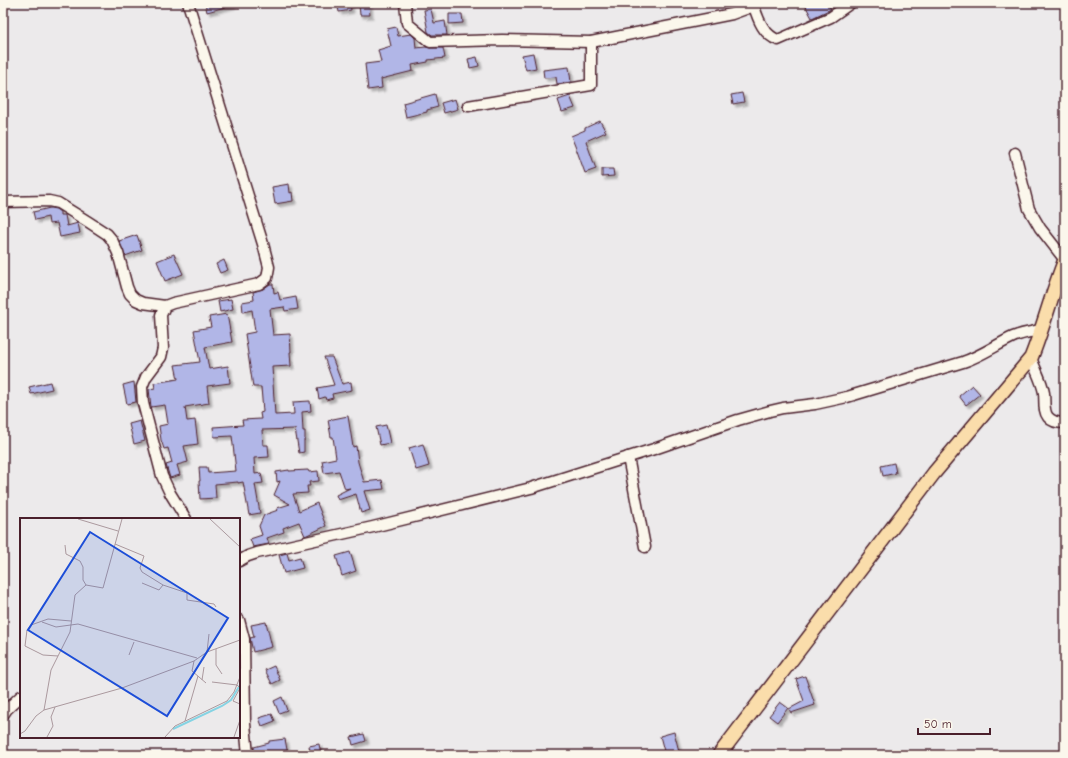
<svg xmlns="http://www.w3.org/2000/svg" width="1068" height="758" viewBox="0 0 1068 758" font-family="'Comic Neue',sans-serif">
<style>
.building{fill:#b1b6e7;stroke:#4a1f2b;filter:url(#shadow)}
.lines{fill:none;stroke-linecap:round;stroke-linejoin:round}
.minor-casing{stroke:#4a1f2b;stroke-width:13}
.major-casing{stroke:#4a1f2b;stroke-width:16}
.minor{stroke:#fbf7ec;stroke-width:10}
.major{stroke:#faddab;stroke-width:13}
.inset-river{fill:none;stroke:#85d3e3;stroke-width:2}
.inset-road{fill:none;stroke:#ab999e;stroke-width:1}
.view{fill:#1d4ed8;fill-opacity:0.15;stroke:#1d4ed8;stroke-width:2}
.inset-edge{fill:none;stroke:#4a1f2b;stroke-width:2}
</style>
<defs>
<filter id="shadow"><feDropShadow dx="3" dy="3" stdDeviation="1" flood-color="#0004"/></filter>
</defs>
<rect width="100%" height="100%" fill="#eceaeb"/>
<filter id="ink" filterUnits="userSpaceOnUse"><feTurbulence type="fractalNoise" baseFrequency=".025" numOctaves="2"/><feDisplacementMap in="SourceGraphic" scale="8" xChannelSelector="R" yChannelSelector="G"/><feConvolveMatrix kernelMatrix="1 2 1 2 8 2 1 2 1" color-interpolation-filters="sRGB"/></filter>
<g filter="url(#ink)">
<g class="building">
<path d="M205,3H232L233,5L207,12Z"/>
<path d="M337,3H350L351,10L339,12Z"/>
<path d="M804,3H827L831,9L812,18Z"/>
<path d="M369,4L370,15H360L359,5Z"/>
<path d="M431,9L434,23L445,21L447,35H432L428,32L424,10Z"/>
<path d="M449,14H462L463,23L449,24Z"/>
<path d="M396,27L398,36L411,34L415,38L416,48L426,47L430,48H443L445,58L428,60V62L412,65L413,71L381,79L382,88L368,90L365,64L381,62L378,50L391,46L387,29Z"/>
<path d="M533,53L536,68L526,70L522,55Z"/>
<path d="M477,57L479,66L470,68L468,59Z"/>
<path d="M569,67L571,82L557,84L556,77L544,78L543,70Z"/>
<path d="M742,93L744,102L733,104L731,95Z"/>
<path d="M435,94L438,107L427,110V112L406,117L403,103Z"/>
<path d="M570,96L575,108L562,112L558,100Z"/>
<path d="M455,99L458,109L444,113L441,103Z"/>
<path d="M600,121L606,132L586,141L596,169L585,173L577,151L571,136L585,130V128Z"/>
<path d="M602,169H613L614,176L602,177Z"/>
<path d="M289,184L290,193L292,192L293,201L275,204L272,187Z"/>
<path d="M50,208L56,209L60,212V215H65L67,226L78,223L80,233L60,237L57,223L49,224L48,217L35,220L33,212Z"/>
<path d="M137,235L142,250L125,256L119,241Z"/>
<path d="M174,254L183,274L165,281L157,261Z"/>
<path d="M224,260L228,270L220,273L216,264Z"/>
<path d="M270,284H273L274,293L278,292L280,300L296,297L298,309L285,311L284,307L270,309L273,335L290,334L291,352H290L291,366L272,367L275,415L294,414L293,402L310,401L311,411L302,412L303,431H305V440H304V452L299,453L295,429L262,430L263,445H268L269,457L254,458L255,474L261,473L263,483L255,484L260,513L249,515L243,482L238,483V482L215,484L216,498L200,499L199,481H200L199,467H207L208,473L236,471L232,436L214,437L213,427L243,425L242,420L261,419L260,413L263,412L261,387H253L245,334L255,332L252,310L243,312L242,302L254,300L253,292L263,289Z"/>
<path d="M231,299L233,309L220,312L218,301Z"/>
<path d="M227,314L232,342L205,347L209,369L228,366L230,383L207,386L209,403L185,407L187,421L195,420L198,444L184,446L188,462L177,465L180,475L170,478L166,465L172,463L168,448L164,449L161,440L159,426L168,424L165,405L151,407L149,389L155,388L154,383L178,379L175,365L200,362L194,330L211,327L209,317Z"/>
<path d="M324,357H332L342,384L351,382L352,390L332,394L333,398L326,400L325,397L319,399L317,388L334,385Z"/>
<path d="M50,382L52,389L31,394L29,387Z"/>
<path d="M134,382L136,402L127,404L123,385Z"/>
<path d="M972,385L980,394L966,405L959,396Z"/>
<path d="M348,416L353,447L356,446L358,462L364,482L382,480L384,489L364,491L370,510L361,513L356,494L338,500L336,495L350,488L345,489L339,471L324,473L322,461L336,458L333,437H331L328,420Z"/>
<path d="M140,421L145,441L134,444L129,424Z"/>
<path d="M386,425L390,443L380,445L376,427Z"/>
<path d="M423,444L429,466L416,470L409,448Z"/>
<path d="M894,463L896,473L883,476L881,466Z"/>
<path d="M289,470V471L308,470L309,472L318,471L319,481L309,482L310,486H307L308,493L293,494L299,511L317,503L326,526L305,536L299,522L283,528L284,532L267,538L269,544L253,547L250,539L262,535L259,526L264,515L278,510L277,508L290,504L274,495L280,481L277,482L276,472Z"/>
<path d="M350,552L356,571L342,576L336,556Z"/>
<path d="M287,553L289,560L300,557L303,568L284,573L279,555Z"/>
<path d="M266,622L272,647L253,652L250,638L254,637L251,625Z"/>
<path d="M274,666L280,680L272,684L265,670Z"/>
<path d="M805,676L815,705L791,713L789,709L804,701L796,679Z"/>
<path d="M282,697L287,710L279,713L274,701Z"/>
<path d="M780,702L788,708L777,722L769,716Z"/>
<path d="M272,714L275,721L262,726L259,718Z"/>
<path d="M674,732L680,755H665L660,736Z"/>
<path d="M364,734L366,741L353,745L351,737Z"/>
<path d="M285,739L288,755H270L269,751L254,755V747L269,743V741Z"/>
<path d="M319,744L321,754L311,755L309,746Z"/>
</g>
<g class="lines">
<g class="minor-casing">
<g id="minor">
<path d="M405,3L407,23L430,42L502,40L591,42L732,14L754,6C758,20 764,35 778,40L831,17L851,3"/>
<path d="M468,106L591,85V42"/>
<path d="M1015,153L1029,209L1040,228L1065,260"/>
<path d="M3,202L49,201L58,203L87,221L107,234L112,240L118,253L127,287L130,294L136,300L143,303L165,306"/>
<path d="M1031,358C1035,369 1042,381 1044,393C1045,401 1043,411 1048,417C1052,422 1059,423 1065,423"/>
<path d="M628,457L645,547"/>
<path d="M186,519L170,493L162,476L143,403L142,387L146,377L161,357L163,348L161,315L165,306L173,303L259,284L267,278L269,267L263,244L188,3"/>
<path d="M239,561L248,556L257,553L373,527L531,488L654,449L738,420L770,411L783,408L815,404L847,397L963,362C981,356 996,345 1013,337C1022,333 1031,332 1041,330"/>
<path d="M239,620L244,639L245,724L248,755"/>
<path d="M3,715L7,709L21,696"/>
</g>
</g>
<g class="major-casing">
<path id="major" d="M719,755L934,473L1031,358C1044,326 1052,292 1065,260"/>
</g>
<use href="#minor" class="minor"/>
<use href="#major" class="major"/>
</g>
</g>
<g transform="translate(20 518)">
<rect width="220" height="220" fill="#eceaeb"/>
<path class="inset-river" d="M153,211L202,188L211,182L220,167"/>
<path class="inset-road" d="M58,1L98,13M190,1L220,29M95,26L124,38L120,50L122,54L143,67L167,75V82L194,86L196,89M45,27L46,36L60,43L63,49V62L66,67M122,65L139,72L143,67M22,104L36,109L58,106L177,140M196,131V147L202,156M187,134L189,116M109,137L114,124M38,138L23,137L5,128L7,112L11,107L28,101L51,103M174,143L172,153L186,165M182,162L184,149M192,164L217,167L220,170L213,183L220,186M24,192L31,152L50,114L55,77L66,67L83,70L102,1M165,203L178,158M0,216L5,213L16,198L24,192L102,170L174,143L187,134L220,122M27,219L33,208L31,199L35,189M145,219L155,208L207,183L214,174L220,159M214,219L220,202"/>
<path class="view" d="M70,14L208,100L147,198L8,112Z"/>
<rect width="220" height="220" class="inset-edge"/>
</g>
<rect width="1068" height="758" fill="none" stroke="#fbf7ec" stroke-width="16"/>
<rect x="8" y="8" width="1052" height="742" fill="none" stroke="#4a1f2b" stroke-width="1.5" filter="url(#ink)"/>
<path d="M918 728v6h72v-6" fill="none" stroke="#4a1f2b" stroke-width="2"/>
<text x="924" y="728" font-size="12" fill="#4a1f2b" stroke="#fbf7ec" stroke-width="3" paint-order="stroke">50 m</text>
</svg>
